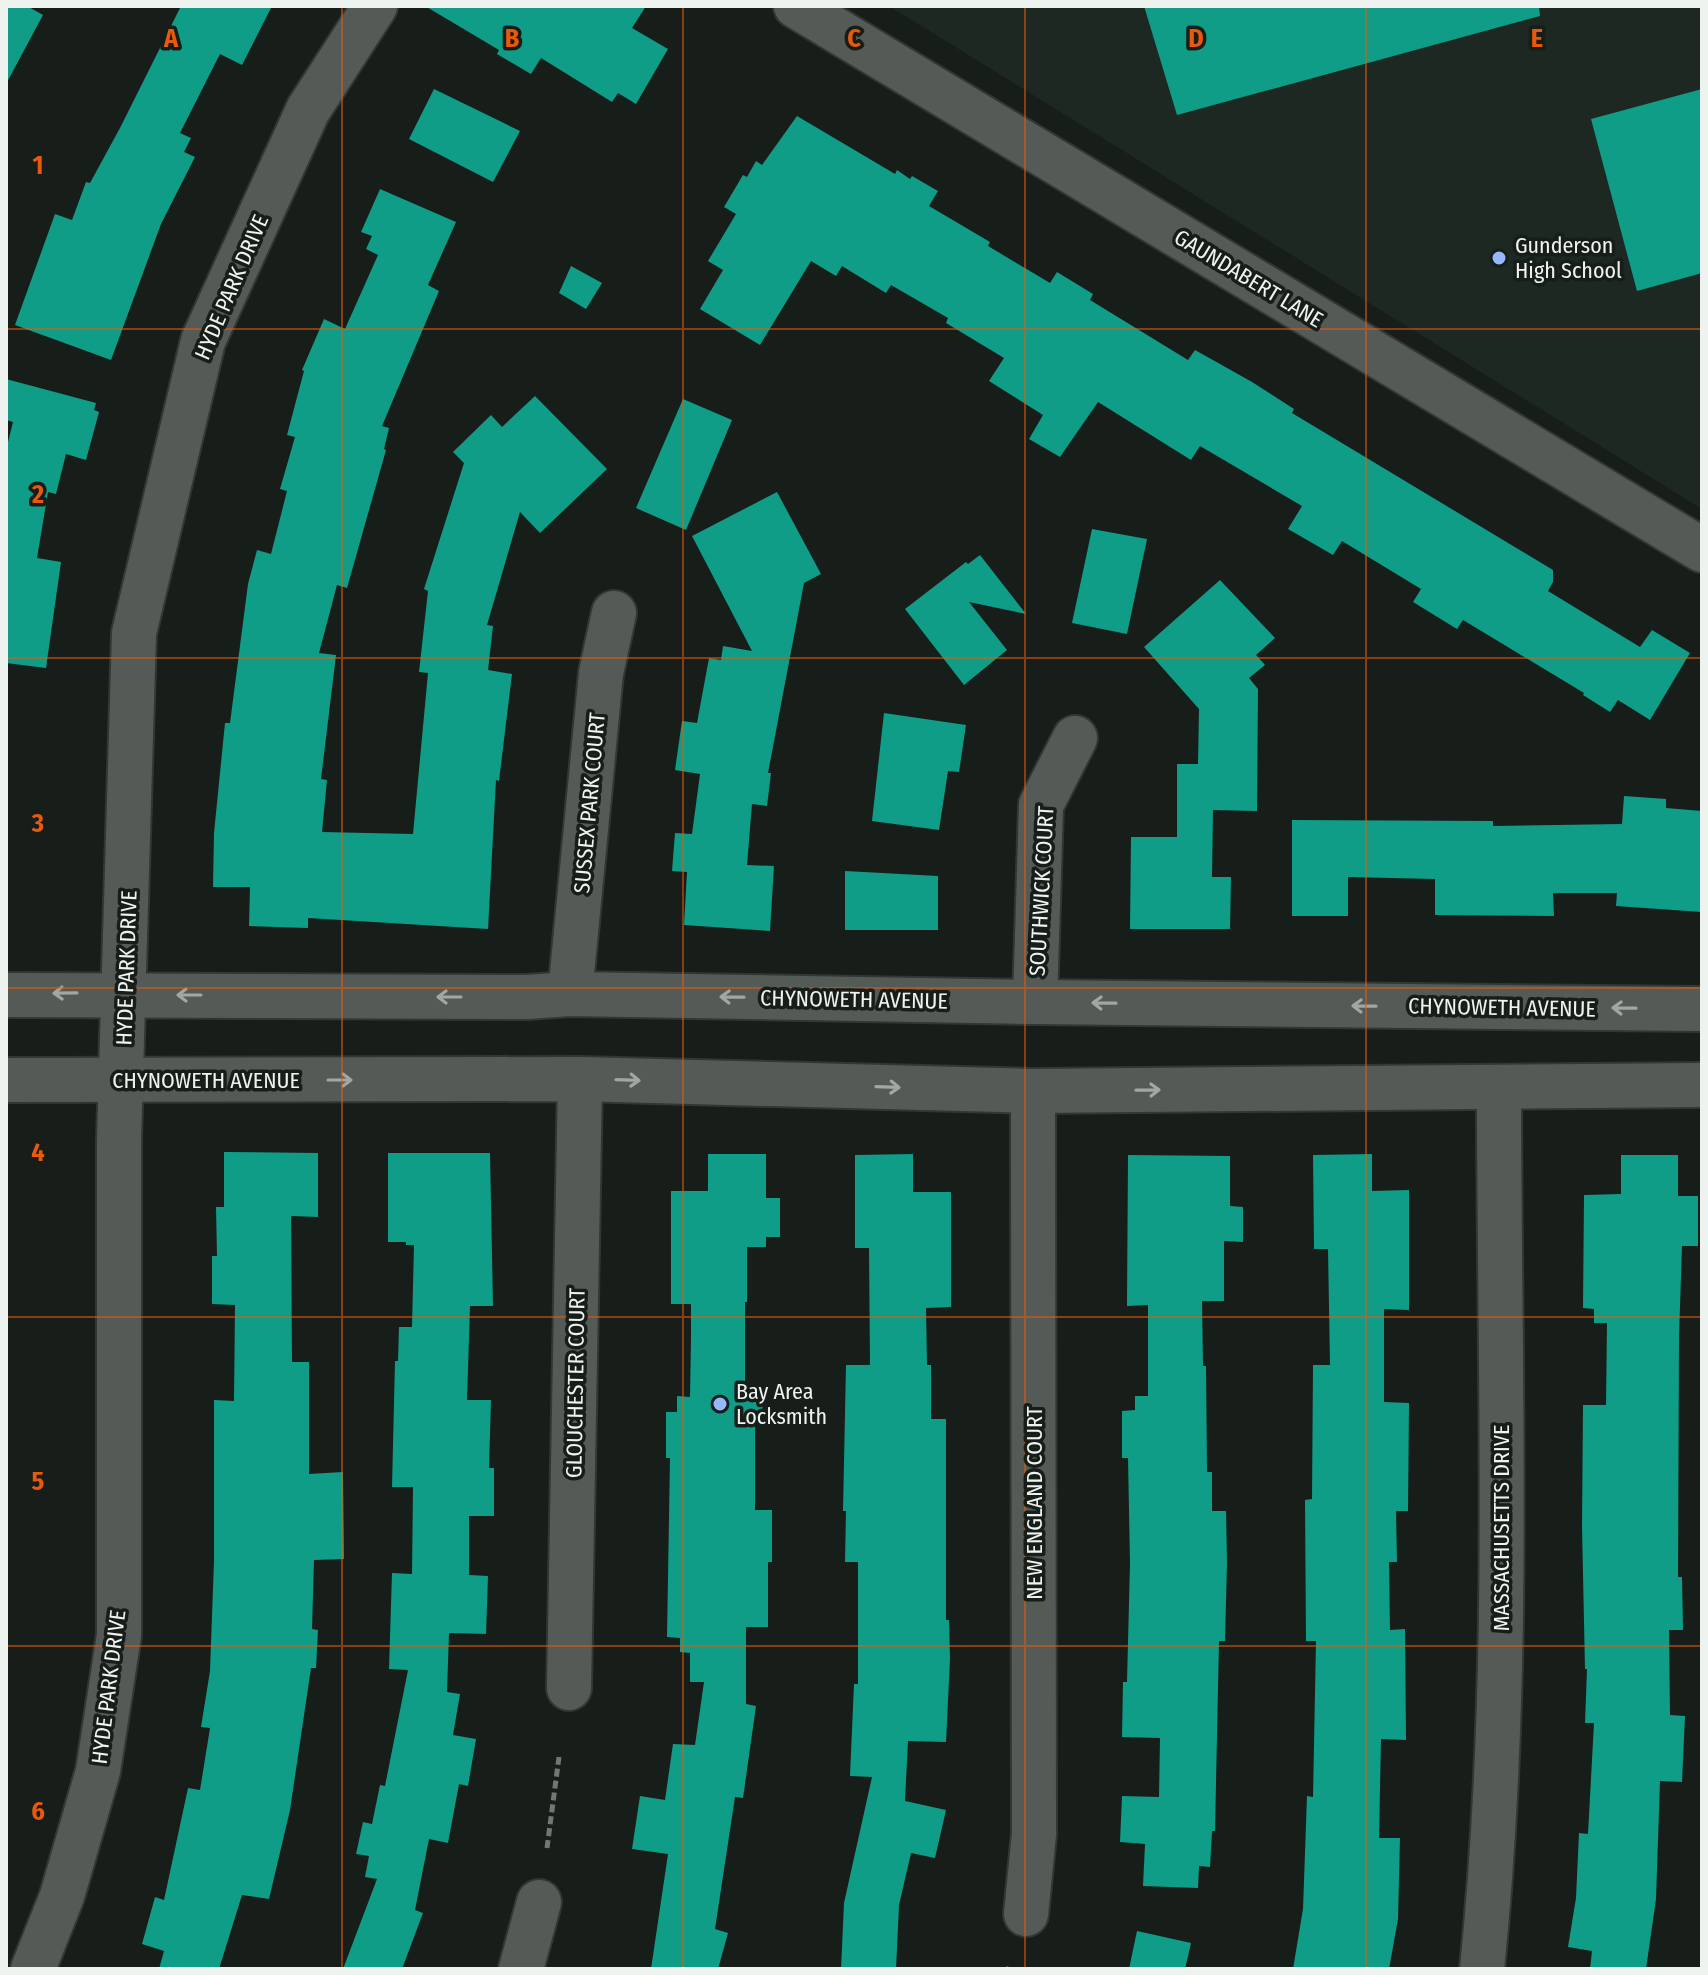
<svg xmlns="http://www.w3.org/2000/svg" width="1708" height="1975" viewBox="0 0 1708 1975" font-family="'Fira Sans Condensed',sans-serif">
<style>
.built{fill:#1c2821}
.building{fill:#0f9d88}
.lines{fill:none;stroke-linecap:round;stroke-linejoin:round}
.minor-casing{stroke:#333634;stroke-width:48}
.path{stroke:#727774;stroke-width:5;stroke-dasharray:8 4;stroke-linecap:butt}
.minor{stroke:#545b56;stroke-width:44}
.oneway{stroke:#a1a7a3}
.grid{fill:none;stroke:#e8590c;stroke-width:2;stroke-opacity:0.55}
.poi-dot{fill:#94b7fd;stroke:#171d19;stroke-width:3}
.labels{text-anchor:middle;stroke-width:7;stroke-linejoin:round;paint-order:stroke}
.poi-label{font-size:22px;fill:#eef3f0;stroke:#171d19;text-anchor:start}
.street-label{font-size:22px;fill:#eef3f0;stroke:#171d19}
.grid-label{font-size:26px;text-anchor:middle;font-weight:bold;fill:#e8590c;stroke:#171d19;stroke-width:7;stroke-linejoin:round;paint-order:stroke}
</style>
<rect width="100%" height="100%" fill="#171d19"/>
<path class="built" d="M889,6H1702V509Z"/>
<g class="building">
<path d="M6,6H27L43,15L6,84Z"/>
<path d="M181,6H272L242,65L220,54L180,133L191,138L184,152L195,157L161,224L111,360L15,325L55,214L72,220L86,182L90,183L120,128Z"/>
<path d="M425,6H646L632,28L668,49L636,104L618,93L612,102L541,58L531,74L497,54L499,50Z"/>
<path d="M1144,6H1539L1540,16L1177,115Z"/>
<path d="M434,89L520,131L493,182L409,139Z"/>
<path d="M1702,89V273L1637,291L1591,119Z"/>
<path d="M797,116L895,174L897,170L910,179L912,176L938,191L929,206L990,242L988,246L1050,283L1057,272L1093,294L1090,300L1188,360L1195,350L1252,382L1294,409L1292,413L1553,570V582L1548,591L1640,647L1652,630L1690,653L1650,720L1618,700L1610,712L1583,695L1584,693L1463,620L1457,629L1413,602L1421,589L1342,541L1333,555L1288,529L1302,506L1200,446L1191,460L1098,402L1060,457L1029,439L1043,415L989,381L1004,358L946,323L948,318L891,285L886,293L842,266L836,276L811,261L760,345L700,309L723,270L708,261L736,214L724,207L743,175L747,177L756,161L762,165Z"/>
<path d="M380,189L456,222L428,285L439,291L382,426L389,428L384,449L386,450L347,588L337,585L319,653L336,655L321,779L327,780L322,832L413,834L428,673L419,672L428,591L424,589L464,463L453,452L491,415L502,427L535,396L607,469L540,533L520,512L487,625L493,626L488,670L512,674L499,781L496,780L488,929L308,918V928L249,926L250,887H213L214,833L225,723H230L248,584L257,550L271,554L287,491L280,489L295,437L287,435L304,371L302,370L324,319L345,329L378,255L366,249L372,236L361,232Z"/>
<path d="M571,266L602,283L586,309L559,293Z"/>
<path d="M6,379L96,403L94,410L99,412L86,460L66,454L56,494L48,492L37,558L61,562L46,668L6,663V450L13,422L6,420Z"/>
<path d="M683,399L732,420L686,530L636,508Z"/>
<path d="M777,492L821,574L804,583L768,773H771L767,806L752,804L747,865L774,866L770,931L684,925L687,872L672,871L675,833L692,834L700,774L675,770L682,721L697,723L709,658L721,660L723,646L752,651L692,536Z"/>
<path d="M1092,529L1147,539L1127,634L1072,623Z"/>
<path d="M980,555L1026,614L969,602L1007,650L964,685L905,609L966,562L968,564Z"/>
<path d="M1220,580L1275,638L1256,655L1265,665L1249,678L1258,689L1257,811L1213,810L1212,877H1231L1230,929H1130L1131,837H1177V764H1198L1199,709L1144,647Z"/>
<path d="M884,713L966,725L959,772L948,771L939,830L872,821Z"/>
<path d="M1624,796L1666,799V808L1702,811V912L1616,906L1617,893H1553L1554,916L1435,915V879L1348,877V916H1292V820L1493,821V826L1622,824Z"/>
<path d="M845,871L938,876V930H845Z"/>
<path d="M224,1152L318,1153V1217L291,1216L292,1362H309V1474L343,1472L344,1559L314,1560L312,1629L318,1630L316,1668H311L290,1810L269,1899L242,1895L219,1969H159L164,1951L142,1944L155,1897L164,1900L188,1788L200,1790L210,1728L201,1727L210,1671L214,1561V1400L234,1401L235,1305L212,1304V1256H217L216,1207H224Z"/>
<path d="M388,1153H490L493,1306H470L467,1400H491L489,1468H494V1516H469V1575L488,1576L486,1634L449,1633L447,1692L460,1694L453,1735L476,1739L468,1786L459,1784L448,1843L429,1839L415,1910L423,1913L402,1969H343L377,1879L365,1877L369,1856L356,1854L363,1822L372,1824L380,1785L385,1786L408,1670L389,1669L392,1573L412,1574L413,1487H392L395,1361H398L399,1327H412L414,1245H406V1242H388Z"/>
<path d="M708,1154H766V1198H780V1237H766V1247H747V1302H745V1388H763L762,1425H755V1510H772V1562H768V1627H746V1704L756,1706L743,1798L735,1797L715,1929L728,1933L718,1969H651L668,1854L632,1849L640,1796L665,1800L673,1744L695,1745L704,1682H690V1653L680,1652V1638L667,1637L670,1458H666V1412H677V1396L690,1397L691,1339V1304H671V1191H708Z"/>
<path d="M913,1154V1192H951V1307L926,1308L927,1365H931V1419H946V1620H949L950,1659L946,1742L908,1741L905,1801L946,1810L935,1858L911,1853L899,1905L896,1969H841L844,1903L872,1777L850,1776L854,1684H858V1562H845L846,1511H843L846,1365H870L869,1248H855V1155Z"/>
<path d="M1372,1154V1191L1409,1190V1310L1384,1309V1402L1409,1403L1408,1511H1396L1397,1562H1389L1390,1630L1405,1629L1406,1740L1381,1739L1379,1838H1400L1398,1919L1389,1969H1293L1303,1909L1307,1796L1313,1797L1316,1641H1306L1305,1500L1312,1499L1313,1365H1330L1328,1249H1314L1313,1155Z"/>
<path d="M1128,1155L1230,1156V1206L1243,1207V1242L1224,1241V1301H1202L1203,1366H1206L1207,1472H1212V1511H1226L1227,1562L1225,1641H1219L1215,1831H1212L1210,1867L1199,1866L1198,1888L1143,1886L1145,1844L1120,1842L1122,1796L1159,1797L1160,1738L1122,1737L1123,1682H1127L1130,1563L1128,1458H1122V1411L1135,1410V1396H1148V1305L1127,1306Z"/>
<path d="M1621,1155H1678V1196H1698V1246H1682L1679,1337L1678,1577H1682L1683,1630H1669L1670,1715L1685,1716L1682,1782L1660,1781L1656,1899L1646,1969H1590L1592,1951L1568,1947L1576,1898L1579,1833L1588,1834L1594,1723H1585L1587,1669H1585L1582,1527L1583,1405H1606L1607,1323H1594V1309L1583,1308L1584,1195L1621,1194Z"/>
<path d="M1137,1931L1191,1943L1185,1969H1129Z"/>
</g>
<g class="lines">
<g class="minor-casing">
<g id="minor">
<path d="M796,6L1702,550"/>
<path d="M570,994L601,673L614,613"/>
<path d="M6,995L527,997L570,994L1035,1002L1702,1009"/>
<path d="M1035,1002L1041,805L1075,738"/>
<path d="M6,1080L580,1079L1033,1091L1702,1085"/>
<path d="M569,1688L580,1079"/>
<path d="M1026,1914L1034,1834L1033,1091"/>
<path d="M33,1969L62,1896L98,1771L119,1635V1140L134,633L203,341L308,110L375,6"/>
<path d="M521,1969L539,1902"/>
<path d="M1482,1969C1512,1676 1499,1381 1499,1087"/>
</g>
</g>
<g class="path">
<path d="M547,1848L559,1757"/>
<path d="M1008,1969L1009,1967"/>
</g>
<use href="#minor" class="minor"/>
</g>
<defs><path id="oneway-shaft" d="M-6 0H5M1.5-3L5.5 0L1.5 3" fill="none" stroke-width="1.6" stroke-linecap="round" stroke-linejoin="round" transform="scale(2)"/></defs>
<g class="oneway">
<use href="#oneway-shaft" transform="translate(65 993) rotate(179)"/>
<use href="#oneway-shaft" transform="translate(189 995) rotate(-180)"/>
<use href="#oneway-shaft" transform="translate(449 997) rotate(-180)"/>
<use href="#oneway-shaft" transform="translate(732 997) rotate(-179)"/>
<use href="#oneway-shaft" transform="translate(1104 1003) rotate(-179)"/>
<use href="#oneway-shaft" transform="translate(1364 1006) rotate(-179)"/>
<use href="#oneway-shaft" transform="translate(1624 1008) rotate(-179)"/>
<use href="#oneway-shaft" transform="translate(340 1080)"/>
<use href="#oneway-shaft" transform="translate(628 1080) rotate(2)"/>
<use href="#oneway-shaft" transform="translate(888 1087) rotate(2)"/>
<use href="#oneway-shaft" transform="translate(1148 1090) rotate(-1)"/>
</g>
<path class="grid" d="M342,6V1969M683,6V1969M1025,6V1969M1366,6V1969M6,329H1702M6,658H1702M6,988H1702M6,1317H1702M6,1646H1702"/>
<g class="poi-dot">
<circle cx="1499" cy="258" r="8"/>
<circle cx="720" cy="1404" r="8"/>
</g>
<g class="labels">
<g class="poi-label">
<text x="1515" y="253">Gunderson<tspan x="1515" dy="25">High School</tspan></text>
<text x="736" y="1399">Bay Area<tspan x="736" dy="25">Locksmith</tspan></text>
</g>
<g class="street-label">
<text transform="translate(1249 278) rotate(31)" y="8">GAUNDABERT LANE</text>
<text transform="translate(231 287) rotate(-67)" y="8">HYDE PARK DRIVE</text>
<text transform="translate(589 803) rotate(-85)" y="8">SUSSEX PARK COURT</text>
<text transform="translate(1041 891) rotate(-87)" y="8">SOUTHWICK COURT</text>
<text transform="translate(126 968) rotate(-88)" y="8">HYDE PARK DRIVE</text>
<text transform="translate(854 999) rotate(1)" y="8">CHYNOWETH AVENUE</text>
<text transform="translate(1502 1007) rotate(1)" y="8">CHYNOWETH AVENUE</text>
<text x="206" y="1088">CHYNOWETH AVENUE</text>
<text transform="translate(575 1383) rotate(-89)" y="8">GLOUCHESTER COURT</text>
<text transform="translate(1034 1503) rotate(-90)" y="8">NEW ENGLAND COURT</text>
<text transform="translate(1501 1528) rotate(-90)" y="8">MASSACHUSETTS DRIVE</text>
<text transform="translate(108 1687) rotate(-83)" y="8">HYDE PARK DRIVE</text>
</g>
</g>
<g class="grid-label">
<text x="171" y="47">A</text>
<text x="512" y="47">B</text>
<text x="854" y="47">C</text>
<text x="1196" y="47">D</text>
<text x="1537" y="47">E</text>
<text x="38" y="174">1</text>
<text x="38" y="503">2</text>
<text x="38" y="832">3</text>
<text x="38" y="1161">4</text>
<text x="38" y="1490">5</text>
<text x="38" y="1820">6</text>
</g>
<rect width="1708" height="1975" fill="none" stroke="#eef3f0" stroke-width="16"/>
</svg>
